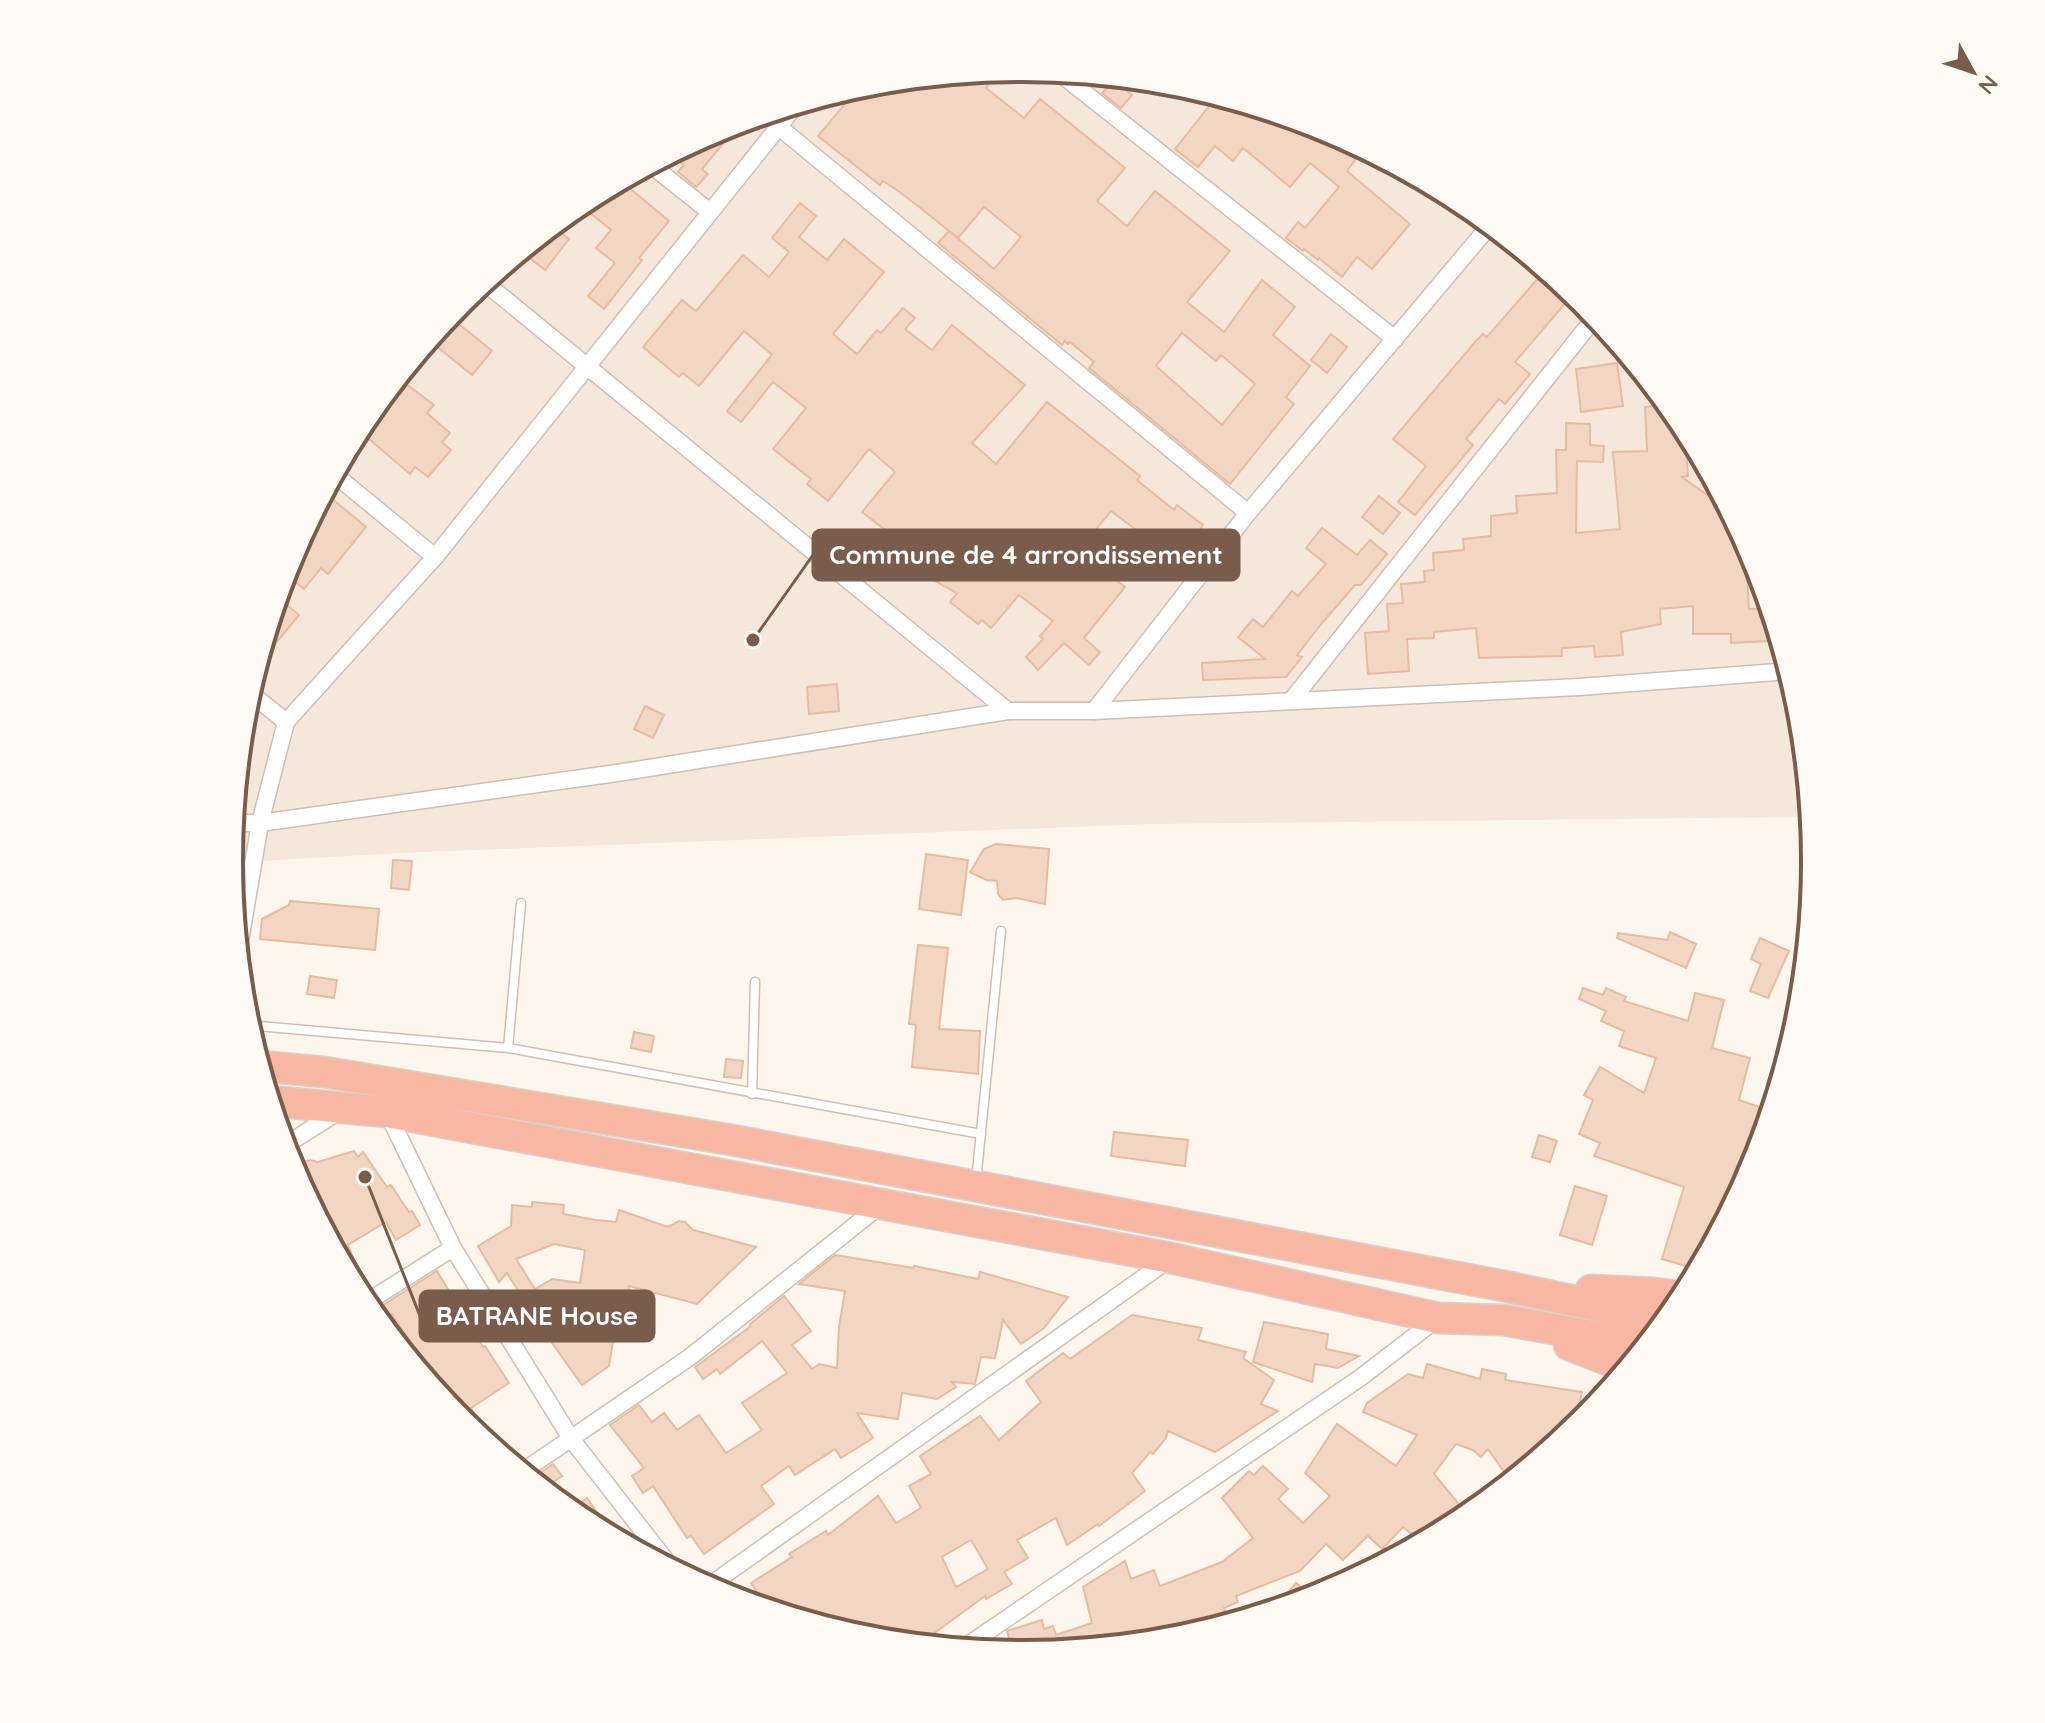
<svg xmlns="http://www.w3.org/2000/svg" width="2045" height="1723" viewBox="0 0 2045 1723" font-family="Quicksand,sans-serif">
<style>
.residential{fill:#f5e8da}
.building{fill:#f3d5c3;stroke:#e6bba3;stroke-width:2;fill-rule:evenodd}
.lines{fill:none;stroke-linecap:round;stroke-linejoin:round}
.lane-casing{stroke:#d1beb0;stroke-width:11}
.street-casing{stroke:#d1beb0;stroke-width:19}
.highway-casing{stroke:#dad1cd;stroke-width:33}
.lane{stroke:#fff;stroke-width:8}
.street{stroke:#fff;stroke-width:16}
.highway{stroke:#f7b7a3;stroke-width:30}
.rim{fill:none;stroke:#7a5c4d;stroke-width:4}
.leader{fill:none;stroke:#7a5c4d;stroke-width:3}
.callout-dot{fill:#7a5c4d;stroke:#fffaf3;stroke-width:3}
.callout{fill:#7a5c4d;stroke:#7a5c4d;stroke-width:3}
.callout-label{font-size:26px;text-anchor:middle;font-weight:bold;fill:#fff}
</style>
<rect width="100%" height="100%" fill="#fdf6ec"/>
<path class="residential" d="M1023,68L1178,83L1327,129L1464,202L1584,301L1683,421L1756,558L1801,707L1812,817L1150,824L399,853L229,863L244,706L290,557L363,420L462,300L582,201L719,128L868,83Z"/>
<g class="building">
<path d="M981,72L991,81L986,88L1024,118L1040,99L1125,168L1097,201L1127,226L1155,191L1230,251L1187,302L1224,332L1262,280L1295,307L1273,335L1310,366L1286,397L1294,404L1230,484L1089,368L1094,362L1070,342L1068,344L1065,341L1062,345L938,243L949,231L994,269L1021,237L984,207L958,238L918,206L894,188L883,181L880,185L818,136L861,85ZM1182,333L1216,361L1221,355L1255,384L1222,425L1156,366Z"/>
<path d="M1114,80L1132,95L1121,108L1102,93Z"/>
<path d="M1218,95L1274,113L1291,126L1296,119L1327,129L1361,152L1347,171L1410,224L1372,269L1357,257L1342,277L1319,258L1318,260L1304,249L1303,251L1286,238L1298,222L1305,228L1339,187L1310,163L1290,187L1243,148L1233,161L1215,146L1198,167L1175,149Z"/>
<path d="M741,122L702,169L708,174L696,187L678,172L684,165L670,154L719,128Z"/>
<path d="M621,181L669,221L639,258L642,260L604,309L588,296L615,263L596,248L611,230L579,204Z"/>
<path d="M800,203L816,216L799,237L827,260L844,239L884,272L833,334L857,354L877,330L881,333L903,308L915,318L905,329L932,350L952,325L1025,385L972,443L996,464L1047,402L1140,476L1137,480L1174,510L1177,505L1203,525L1180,554L1152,532L1147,538L1111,511L1087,540L1120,567L1112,577L1125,587L1084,638L1100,652L1089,665L1064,643L1038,670L1026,657L1043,639L1040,636L1053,621L1019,595L991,628L982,620L978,624L950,602L957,593L906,565L901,570L888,560L901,542L862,512L895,472L869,449L828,501L807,484L811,479L773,449L806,408L773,382L741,422L727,411L772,355L744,331L699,386L683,373L679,377L643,347L682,300L696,311L743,255L769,277L789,252L772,238Z"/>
<path d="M555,228L569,239L545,270L531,259Z"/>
<path d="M1540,276L1568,300L1515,362L1530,374L1505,404L1499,399L1466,439L1473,445L1415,515L1398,502L1426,466L1393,439L1475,342L1483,334L1487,337Z"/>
<path d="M449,316L492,351L472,375L429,340Z"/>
<path d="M1331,334L1347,347L1327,373L1311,360Z"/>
<path d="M1617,363L1623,406L1581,412L1576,369Z"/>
<path d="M406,384L434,405L427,413L450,433L442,442L451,450L428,477L415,467L410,474L363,434Z"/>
<path d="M1669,405L1684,423L1688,476L1682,477L1720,504L1728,506L1733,516L1735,533L1742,532L1745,537L1749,609L1769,608L1770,641L1731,643V634H1693V606L1660,609L1661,624L1621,632L1623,655L1595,657L1594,646L1562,648V656L1479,658L1476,628L1434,632V638L1407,639L1409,671L1368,674L1365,633L1389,631L1387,604L1403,603L1401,584L1425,582L1424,571L1434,570L1433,553L1464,550L1463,539L1491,536V516L1517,513L1516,496L1557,493L1556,450H1566V423L1590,424V445L1604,446L1603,462L1577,461L1576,533L1620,529L1613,452L1647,451L1645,407Z"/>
<path d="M324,492L366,527L328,574L321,568L304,589L285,573L290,557Z"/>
<path d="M1379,496L1400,513L1383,534L1362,517Z"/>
<path d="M1322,528L1357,555L1370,540L1387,554L1361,585H1355L1322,623L1297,655L1302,657L1286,677L1203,680L1202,663L1265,659L1238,637L1253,619L1263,627L1292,591L1298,596L1326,564L1306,548Z"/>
<path d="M286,604L299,615L256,667L270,624Z"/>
<path d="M837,684L839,711L809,714L807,687Z"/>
<path d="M645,706L664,715L653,738L634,729Z"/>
<path d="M996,844L1049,849L1045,904L1016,898L1003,900L998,894L997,881L986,880L970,872L984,849Z"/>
<path d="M926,854L968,860L961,915L919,909Z"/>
<path d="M393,860L412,861L409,890L391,888Z"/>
<path d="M290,901L379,909L375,950L260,939L262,919L289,905Z"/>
<path d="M1670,932L1696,944L1686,968L1617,938L1618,933L1667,940Z"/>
<path d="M1760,938L1789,951L1768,998L1750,991L1761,964L1751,959Z"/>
<path d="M918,945L948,948L939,1029L980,1031L978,1074L912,1067L916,1025L909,1024Z"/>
<path d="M310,976L337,980L334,998L307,994Z"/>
<path d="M1583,988L1603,995L1606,988L1626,997L1624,1001L1688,1021L1695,993L1724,1000L1712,1048L1750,1058L1739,1100L1768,1110L1752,1158L1756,1159L1754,1168L1700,1270L1662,1259L1684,1187L1594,1156L1600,1143L1579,1134L1593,1100L1584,1095L1600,1067L1644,1093L1656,1058L1619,1046L1624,1031L1601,1021L1606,1011L1579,999Z"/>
<path d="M634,1032L654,1036L651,1052L631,1048Z"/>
<path d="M726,1059L743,1061L741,1078L724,1077Z"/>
<path d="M1114,1132L1188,1140L1185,1166L1111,1156Z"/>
<path d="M1539,1135L1557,1141L1550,1162L1532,1157Z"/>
<path d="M354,1151L358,1157L363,1152L387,1187L391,1185L409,1212L412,1211L420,1225L396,1240L386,1222L348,1245L360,1276L351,1280L290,1166L310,1160L318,1162Z"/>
<path d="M1575,1186L1607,1196L1592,1245L1560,1235Z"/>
<path d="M532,1202L564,1205L563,1214L596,1220L616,1222L619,1210L668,1227L679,1221L685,1222L693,1230L756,1247L697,1304L629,1286L625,1318L617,1317L609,1366L582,1385L540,1326L507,1273L499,1282L478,1246L511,1226L512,1205L532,1207ZM554,1244L585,1250L580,1283L552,1279L535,1289L516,1259Z"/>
<path d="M835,1255L913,1268L914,1266L978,1279L980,1272L1068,1297L1044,1328L1021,1344L1003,1320L995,1358L981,1357L975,1384L952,1382L956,1387L937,1399L902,1393L898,1419L857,1413L873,1438L841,1458L835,1449L795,1475L789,1466L761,1486L774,1504L704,1554L691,1536L687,1538L653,1486L643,1493L632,1476L644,1468L610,1425L639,1405L652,1422L664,1413L677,1430L699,1415L726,1453L762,1430L742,1403L787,1373L762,1341L720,1374L717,1369L703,1379L695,1367L751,1326L750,1324L784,1296L811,1331L792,1345L812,1369L819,1364L837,1368L839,1327L845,1291L799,1284Z"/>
<path d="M437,1271L483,1347L485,1346L509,1383L471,1408L496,1451L461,1422L414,1365L421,1360L392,1314L390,1315L383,1305Z"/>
<path d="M1132,1315L1202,1328L1198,1340L1246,1352L1243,1358L1274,1380L1261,1404L1278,1411L1215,1452L1168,1431L1166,1438L1153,1454L1150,1452L1132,1473L1145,1491L1099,1526L1098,1524L1067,1545L1056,1518L1017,1540L1028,1558L1004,1572L1012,1584L986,1599L985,1596L918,1645L867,1640L769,1610L751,1583L792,1557L789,1554L826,1531L828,1535L878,1496L896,1523L921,1508L909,1486L931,1474L920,1456L980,1416L999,1440L1041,1402L1026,1381L1063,1353L1070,1359ZM971,1540L988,1569L956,1587L942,1557Z"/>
<path d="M1264,1322L1328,1334L1326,1349L1359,1356L1338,1368L1315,1364L1312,1382L1253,1362Z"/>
<path d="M1427,1364L1480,1379L1482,1369L1506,1374L1505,1380L1582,1392L1576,1419L1582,1424L1511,1482L1488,1449L1481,1457L1473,1450L1456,1444L1434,1474L1467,1514L1422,1543L1403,1527L1382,1549L1368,1536L1343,1560L1326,1544L1300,1571L1236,1596L1238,1602L1224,1608L1230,1624L1177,1640H1171L1169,1636L1155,1642L1035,1654L1033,1643L1012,1649L1007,1631L1023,1626L1042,1620L1044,1629L1053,1626L1056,1635L1092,1623L1083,1587L1125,1561L1131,1579L1154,1570L1160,1586L1222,1562L1253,1538L1222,1498L1249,1471L1254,1475L1263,1466L1288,1489L1278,1499L1303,1523L1330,1496L1305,1473L1337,1424L1396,1466L1417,1435L1363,1412L1367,1403L1408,1374L1423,1378Z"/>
<path d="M553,1464L562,1476L543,1489L531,1479Z"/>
<path d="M587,1498L616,1540L581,1521L569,1511Z"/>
<path d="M1296,1583L1315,1598L1273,1611Z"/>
</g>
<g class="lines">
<g class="lane-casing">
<g id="lane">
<path d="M247,1025L508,1048L981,1134"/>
<path d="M508,1048L521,903"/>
<path d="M752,1094L755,982"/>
<path d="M976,1182L1001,931"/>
</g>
</g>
<g class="street-casing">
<g id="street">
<path d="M1057,71L1395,339"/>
<path d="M779,127L1248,513"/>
<path d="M651,165L710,212"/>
<path d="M484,282L1008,711H1094L1579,687L1790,671"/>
<path d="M334,474L435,557"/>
<path d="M1291,701L1596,316"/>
<path d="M1094,711L1248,513L1491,224"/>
<path d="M286,722L435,557L796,105"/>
<path d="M233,823H260L617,773L1008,711"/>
<path d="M238,953L260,823L286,722L249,692"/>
<path d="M387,1112L453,1248L572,1440L674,1571"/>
<path d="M284,1146L341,1110"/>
<path d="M364,1304L453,1248"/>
<path d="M522,1472L690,1357L882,1204"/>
<path d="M706,1588L1171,1258"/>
<path d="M962,1649L1360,1378L1438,1318"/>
</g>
</g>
<g class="highway-casing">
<g id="highway">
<path d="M259,1066L324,1072L732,1140L1509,1287L1667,1321"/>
<path d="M270,1101L387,1112L1171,1258L1438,1318L1504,1320L1647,1346"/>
<path d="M1591,1290L1654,1293L1685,1297"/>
<path d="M1569,1345L1628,1368"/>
</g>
</g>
<use href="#lane" class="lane"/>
<use href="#street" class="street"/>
<use href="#highway" class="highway"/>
</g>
<path d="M0 0H2045V1723H0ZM243 861a779 779 0 1 1 1558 0a779 779 0 1 1-1558 0Z" fill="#fffaf3" fill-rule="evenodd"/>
<path class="rim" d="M243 861a779 779 0 1 1 1558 0a779 779 0 1 1-1558 0Z"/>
<path class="leader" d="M753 640L813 555M365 1177L420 1316"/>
<g class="callout-dot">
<circle cx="753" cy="640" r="8"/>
<circle cx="365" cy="1177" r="8"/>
</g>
<g class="callout">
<rect x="813" y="530" width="426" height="50" rx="8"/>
<rect x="420" y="1291" width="234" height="50" rx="8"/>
</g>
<g class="callout-label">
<text x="1026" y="564">Commune de 4 arrondissement</text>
<text x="537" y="1325">BATRANE House</text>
</g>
<g transform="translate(1973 72) rotate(130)" stroke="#fffaf3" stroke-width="6" paint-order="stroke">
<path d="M0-6L14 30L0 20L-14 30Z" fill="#7a5c4d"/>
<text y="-12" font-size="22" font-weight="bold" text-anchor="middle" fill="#7a5c4d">N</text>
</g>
</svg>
